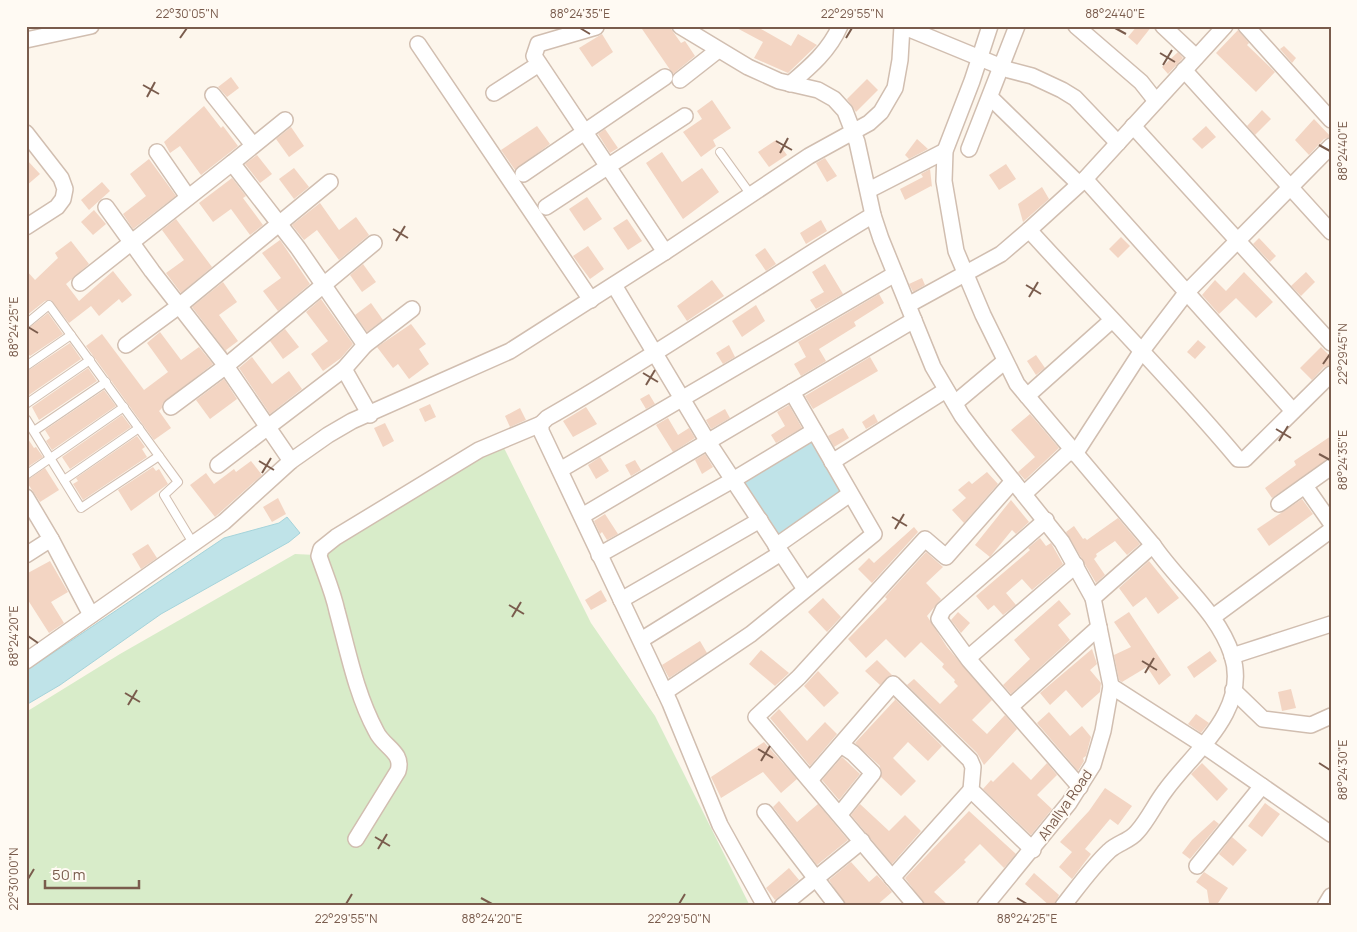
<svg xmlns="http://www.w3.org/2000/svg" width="1357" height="932" viewBox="0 0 1357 932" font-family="Manrope,sans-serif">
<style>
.green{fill:#d8ecc9}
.water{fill:#bfe3e8;stroke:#a5d3da}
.building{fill:#f3d5c3}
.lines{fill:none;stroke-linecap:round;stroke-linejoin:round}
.lane-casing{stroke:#d1beb0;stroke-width:10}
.street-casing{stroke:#d1beb0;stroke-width:18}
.lane{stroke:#fff;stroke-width:8}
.street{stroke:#fff;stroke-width:15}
.ticks{fill:none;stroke:#7a5c4d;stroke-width:2}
.labels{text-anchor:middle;stroke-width:4;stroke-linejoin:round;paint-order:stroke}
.street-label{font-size:14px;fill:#7a5c4d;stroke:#fffaf3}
.neatline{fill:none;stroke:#7a5c4d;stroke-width:2}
.ticks-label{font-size:12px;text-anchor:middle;fill:#7a5c4d}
</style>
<rect width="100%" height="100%" fill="#fdf6ec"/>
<path class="green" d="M501,442L591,623L655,716L750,906H26V712L120,654L295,554L316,555Z"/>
<g class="water">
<path d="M813,440L842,491L778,540L745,489L743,481Z"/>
<path d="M287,517L300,533L289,542L161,614L60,685L26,705V671L224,538L279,523Z"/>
</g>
<g class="building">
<path d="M640,26H669L681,43L685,41L695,56L673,74Z"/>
<path d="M733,26H762L761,29L791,46L798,34L817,45L788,73L754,58L763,42Z"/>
<path d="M1137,26H1152L1137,45L1128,37Z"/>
<path d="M1238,30L1249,43L1247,45L1275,72L1256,92L1216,53Z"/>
<path d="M602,34L613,52L592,67L579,48Z"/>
<path d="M1284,46L1296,58L1292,63L1280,49Z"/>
<path d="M1178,52L1183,58L1168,74L1162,67Z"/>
<path d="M231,77L239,88L227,97L218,87Z"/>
<path d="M867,79L878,90L856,112L847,99Z"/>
<path d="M712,100L731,128L713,140L716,146L701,157L683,132L702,119L697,111Z"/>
<path d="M204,106L221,128L223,126L238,146L201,175L180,146L170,153L164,142Z"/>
<path d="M1262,110L1271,119L1255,135L1247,126Z"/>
<path d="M1314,119L1331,137L1324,139L1309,155L1295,140Z"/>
<path d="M537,126L550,144L515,170L501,150Z"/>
<path d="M1206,126L1216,137L1202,149L1192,139Z"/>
<path d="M291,127L304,146L289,157L276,139Z"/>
<path d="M605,129L618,148L610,153L598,134Z"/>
<path d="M917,139L928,149L909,159L905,155Z"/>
<path d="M776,140L787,155L769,167L758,152Z"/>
<path d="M662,152L682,182L702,168L719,192L683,219L646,163Z"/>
<path d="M257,155L272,174L260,183L245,164Z"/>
<path d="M825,158L837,176L827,182L816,163Z"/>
<path d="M26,159L40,174L26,186Z"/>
<path d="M149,159L176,196L133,229L123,214L146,196L130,174Z"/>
<path d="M1006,164L1016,179L999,190L989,175Z"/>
<path d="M294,168L309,187L294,199L279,179Z"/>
<path d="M930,169L932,187L931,186L905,200L900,189L923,177L921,174Z"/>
<path d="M232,178L246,196L243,198L263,225L250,235L231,209L213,222L199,203Z"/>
<path d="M102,182L110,191L89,210L81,200Z"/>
<path d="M1042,187L1049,199L1023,222L1018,204Z"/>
<path d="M587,197L602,219L584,231L569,209Z"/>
<path d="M320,203L339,230L356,217L369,235L339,260L317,230L304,240L292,225Z"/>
<path d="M94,210L106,224L93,235L81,222Z"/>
<path d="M176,219L212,267L181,293L166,273L184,260L162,230Z"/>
<path d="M627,219L642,241L628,250L613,228Z"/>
<path d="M821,220L827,231L806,244L800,233Z"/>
<path d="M1121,237L1130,246L1118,258L1109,249Z"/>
<path d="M1259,238L1276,256L1270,262L1253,244Z"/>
<path d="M280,240L310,284L278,311L263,291L281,278L262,253Z"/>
<path d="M71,241L89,264L66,284L79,301L113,271L132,295L122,303L119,299L99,316L91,306L69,323L51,300L45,301L26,316V270L35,280L58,258L55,253Z"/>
<path d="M588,246L604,269L590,279L573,256Z"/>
<path d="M765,248L776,264L766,271L755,255Z"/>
<path d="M363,264L376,282L362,292L350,275Z"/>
<path d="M825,264L843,294L816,309L810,300L824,292L812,272Z"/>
<path d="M1244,272L1273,302L1256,318L1236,298L1219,314L1202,295L1215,280L1226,291Z"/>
<path d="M1306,272L1315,282L1301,296L1291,286Z"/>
<path d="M922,278L925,285L913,292L909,284Z"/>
<path d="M712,280L724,296L687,321L677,306Z"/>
<path d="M223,282L237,302L219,315L238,341L226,350L227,353L192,307Z"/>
<path d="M879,294L884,303L854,322L856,326L819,349L826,361L801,376L794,364L806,357L798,342Z"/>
<path d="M321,299L353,344L341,358L323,371L311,354L328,341L306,312Z"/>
<path d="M371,303L383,320L367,332L355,315Z"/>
<path d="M756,305L765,321L742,337L732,321Z"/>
<path d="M48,313L63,334L30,356L26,351V330Z"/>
<path d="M411,324L426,344L419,349L429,364L409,379L398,364L393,368L377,347Z"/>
<path d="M285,329L299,347L283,359L270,341Z"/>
<path d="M160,332L181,360L199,347L213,364L163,403L162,408L159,411L171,428L154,440L86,346L102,334L144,390L168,372L147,343Z"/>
<path d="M1198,340L1206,347L1195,359L1187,352Z"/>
<path d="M70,343L81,359L26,397V372Z"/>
<path d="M729,345L735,357L723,364L716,353Z"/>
<path d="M1321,347L1331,357V365L1324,367L1312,380L1300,368Z"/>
<path d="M1036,355L1045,368L1036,375L1027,361Z"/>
<path d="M252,357L272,384L289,371L302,389L270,414L239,368Z"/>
<path d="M870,357L878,371L813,409L805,396Z"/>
<path d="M88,368L97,381L39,420L32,407Z"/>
<path d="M224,379L237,399L210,419L196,400Z"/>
<path d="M104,390L116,406L52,450L46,441L50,438L45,430Z"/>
<path d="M649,394L655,404L646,409L640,399Z"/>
<path d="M430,404L436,417L425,422L419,409Z"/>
<path d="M789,405L802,428L776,443L771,435L785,426L777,412Z"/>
<path d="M586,407L597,424L573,437L563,421Z"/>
<path d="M520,408L526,420L510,427L505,416Z"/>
<path d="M725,409L730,418L711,429L706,420Z"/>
<path d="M874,414L878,422L866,429L862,422Z"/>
<path d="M1030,414L1059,448L1025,480L1018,472L1035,457L1011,430Z"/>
<path d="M122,415L131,427L70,469L62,457Z"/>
<path d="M668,418L678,435L689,428L695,438L673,452L656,425Z"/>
<path d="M385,423L394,441L383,447L374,428Z"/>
<path d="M843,428L849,438L834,447L828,436Z"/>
<path d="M26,436L34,448L36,447L43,457L26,468Z"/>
<path d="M137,436L145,447L142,449L147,457L83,500L73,484L78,481L76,478Z"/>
<path d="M1331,436V458L1272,498L1265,488L1296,465L1294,461Z"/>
<path d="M705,454L713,467L702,474L695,460Z"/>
<path d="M600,457L609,471L596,479L588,465Z"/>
<path d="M635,460L641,470L631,476L625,465Z"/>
<path d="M251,461L262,475L215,517L190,485L206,473L214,484L234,469L236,472Z"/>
<path d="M153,467L156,471L159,469L168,484L131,511L118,490Z"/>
<path d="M45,468L59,490L40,502L26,481Z"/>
<path d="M987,472L998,484L964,523L952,510L966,498L958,490L969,481L972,484Z"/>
<path d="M278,498L286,514L272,522L263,507Z"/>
<path d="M1302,499L1313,514L1269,546L1257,529Z"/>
<path d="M1011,500L1029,522L1016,534L1012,530L990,557L975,545Z"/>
<path d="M605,514L618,534L607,540L602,532L600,534L594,521Z"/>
<path d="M1118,518L1140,544L1127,555L1115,541L1096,554L1097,556L1094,559L1105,575L1096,583L1066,532L1074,526L1083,539L1085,538L1087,540Z"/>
<path d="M914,527L918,532L872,583L858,569L869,558L874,563Z"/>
<path d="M1040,538L1046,546L1051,543L1063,564L1032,590L1022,579L1006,593L1016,605L1003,615L994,605L988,610L976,596L1030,550L1028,548Z"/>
<path d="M148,544L157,558L141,569L132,554Z"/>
<path d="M926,552L943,567L926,583L941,599L927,616L947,647L992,700L972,720L987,734L1005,715L1017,729L984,765L977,753L907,685L914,679L940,704L958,686L954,682L955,680L942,667L944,664L921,642L905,658L886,639L866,658L848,639L887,599L885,597Z"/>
<path d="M50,561L68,592L51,602L64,623L49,633L26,597V574Z"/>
<path d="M1149,561L1179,598L1158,614L1146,597L1133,607L1119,588Z"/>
<path d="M601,590L607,601L591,610L585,600Z"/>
<path d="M823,598L841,617L827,632L808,612Z"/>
<path d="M1059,600L1071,614L1058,625L1070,640L1011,694L1003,685L1030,659L1014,640Z"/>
<path d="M958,612L970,623L961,633L951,620Z"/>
<path d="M1129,612L1171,675L1159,685L1147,667L1122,682L1119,680L1114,655L1131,647L1114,622Z"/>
<path d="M700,641L707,653L669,678L662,665Z"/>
<path d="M1092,649L1097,664L1090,670L1101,683L1100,692L1082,708L1066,690L1050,705L1040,693Z"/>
<path d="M761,650L789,673L775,686L749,664Z"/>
<path d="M1210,651L1217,661L1194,678L1187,667Z"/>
<path d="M877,660L892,675L880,685L865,671Z"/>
<path d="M818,671L839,693L824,707L804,686Z"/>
<path d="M1291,689L1296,708L1282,711L1278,692Z"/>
<path d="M894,698L942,746L928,761L908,742L893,758L916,781L901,796L881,777L880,766L855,743L895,700Z"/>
<path d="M779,709L807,741L825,722L837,734L810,766L770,718Z"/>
<path d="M1049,712L1070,736L1082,726L1091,737L1086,756L1083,758L1084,761L1078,771L1037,723Z"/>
<path d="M1196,714L1209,723L1201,733L1188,724Z"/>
<path d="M764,742L797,779L781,793L763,772L721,798L711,777Z"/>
<path d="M842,757L860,774L839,800L822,780Z"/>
<path d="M1013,762L1031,780L1047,763L1057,775L1037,795L1052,809L1031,835L983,789L991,780L993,782Z"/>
<path d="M1202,763L1228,789L1217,801L1191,774Z"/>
<path d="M1105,788L1132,806L1118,825L1110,819L1085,849L1091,854L1072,879L1059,867L1072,852L1060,842L1089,811Z"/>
<path d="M779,801L797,822L818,804L848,840L817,865L773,807Z"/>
<path d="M1265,803L1280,814L1262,837L1248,826Z"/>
<path d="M860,804L889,831L905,815L921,831L892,864L851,815Z"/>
<path d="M969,811L1016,854L1004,868L980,844L964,860L966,862L934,892L949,906H926L905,878Z"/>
<path d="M1214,820L1219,824L1190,859L1182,853L1192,840Z"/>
<path d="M1232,837L1247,850L1233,866L1219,854Z"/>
<path d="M851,862L869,882L877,875L892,892L876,906H846L829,880Z"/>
<path d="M789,868L799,880L775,900L766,888Z"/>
<path d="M1204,872L1228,888L1216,906L1209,903L1207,890L1196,882Z"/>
<path d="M1034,873L1059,895L1054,906H1050L1025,884Z"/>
</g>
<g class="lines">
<g class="lane-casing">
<g id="lane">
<path d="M720,152L751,195"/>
<path d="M26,324L49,305L178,482L164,495L193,543"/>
<path d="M26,366L71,335"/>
<path d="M26,404L90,360"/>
<path d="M26,419L81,508L159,456"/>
<path d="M34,431L106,382"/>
<path d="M26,475L124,407"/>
<path d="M64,480L139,428"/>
</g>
</g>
<g class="street-casing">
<g id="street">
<path d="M680,26L748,67L779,81L818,90L834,99L845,111L857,142L873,215L881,239L933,367L962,416L981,441L1062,542L1093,598L1111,686L1103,731L1093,765L1069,803L985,906"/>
<path d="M990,26L972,81L945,151L944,181L956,251L983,315L1017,384L1153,545C1178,582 1218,612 1232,655C1250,711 1193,752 1165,791C1155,804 1148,820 1137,832C1130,841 1117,843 1109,851C1092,867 1078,887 1063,906"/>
<path d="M1076,26L1141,82L1156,101"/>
<path d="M1163,26L1196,57"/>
<path d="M1246,26L1331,120"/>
<path d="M596,27L538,44L534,56L665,252"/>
<path d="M26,40L91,26"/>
<path d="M418,44L591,300"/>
<path d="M1184,70L1331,232"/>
<path d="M680,80L717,51"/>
<path d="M790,84C810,67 829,51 840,26"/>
<path d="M494,93L539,64"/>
<path d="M213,95L253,145"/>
<path d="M990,97L1079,184"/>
<path d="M1133,126L1331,343"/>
<path d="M26,133L61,178L65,189L63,199L57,207L26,227"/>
<path d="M969,149L1017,26"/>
<path d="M157,152L188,197"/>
<path d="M232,163L285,120"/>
<path d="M523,174L665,77"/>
<path d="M1085,179L1293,411"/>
<path d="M869,190L945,151"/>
<path d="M106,207L152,271L226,366L291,461"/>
<path d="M546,207L685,116"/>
<path d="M1029,230C1099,307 1172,380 1238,459H1245L1331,374"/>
<path d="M80,283L232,163L298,248L365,345L344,369L370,415"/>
<path d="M614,285L708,442L805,589"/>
<path d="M908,305L1001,254L1029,230L1085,179L1225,26"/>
<path d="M126,345L179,306L330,182"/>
<path d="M365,345L412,309"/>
<path d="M1027,396L1111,321"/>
<path d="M955,403L1005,361"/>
<path d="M171,407L226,366L374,243"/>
<path d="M1075,454L1141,352L1186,293L1331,146"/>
<path d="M832,462L946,390"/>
<path d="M218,465L344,369"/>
<path d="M560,470L895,274"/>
<path d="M1305,486L1331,523"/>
<path d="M1024,494L1071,450"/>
<path d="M26,497L51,539L91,615"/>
<path d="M1279,504L1331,467"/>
<path d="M582,516L914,320"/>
<path d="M1046,520L943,610L939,619L969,660L1080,787"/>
<path d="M776,546L850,494"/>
<path d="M26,555L51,539"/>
<path d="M599,555L733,480L814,431"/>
<path d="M1093,598L1153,545"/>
<path d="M621,600L760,520"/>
<path d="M1213,617L1331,530"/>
<path d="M641,640L781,553"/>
<path d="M1232,656L1331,624"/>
<path d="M968,658L1076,565"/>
<path d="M26,661L224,522L291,461L328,435L352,421L510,351L665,252L809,156L869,123L881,112L895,88L900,60L902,26L1009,70L1032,76L1062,90L1075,98L1118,143"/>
<path d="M1111,686L1203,745L1331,834"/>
<path d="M1233,690L1263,719L1311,725L1331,716"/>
<path d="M665,692L751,634L874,534L792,392"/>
<path d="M1010,707L1099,627"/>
<path d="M810,780L893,684L970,760L973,767L971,790L1033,850"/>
<path d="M765,812L837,906"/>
<path d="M840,814L873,773L853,753L841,745"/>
<path d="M356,839L398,771C404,752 383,747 376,731C356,694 348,651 337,611C333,592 325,574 319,556L321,549L336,537L479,450L541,424"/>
<path d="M1197,866L1262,786"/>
<path d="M892,878L971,790"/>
<path d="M765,906L720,825L670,703L541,431V424L547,418C658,355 763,281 873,215"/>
<path d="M782,906L862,841"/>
<path d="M916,906L756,717L799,677L925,539L946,557L1013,481"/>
<path d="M1325,906L1331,896"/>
</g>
</g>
<use href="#lane" class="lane"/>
<use href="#street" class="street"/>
</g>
<path class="ticks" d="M580,28L590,34M1115,28L1126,34M180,38L187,28M846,38L852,28M1160,53L1175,62M1163,65L1172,50M143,85L159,94M147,97L155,82M776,141L792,150M1319,145L1330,151M780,153L788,138M393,229L408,238M396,241L405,226M1026,285L1041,294M1029,297L1038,282M28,327L38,333M1323,364L1330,354M643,373L658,382M646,385L655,370M1276,429L1291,438M1279,441L1288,426M1319,454L1330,460M259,461L274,470M262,473L271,458M892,517L907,526M895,529L904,514M509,605L524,614M512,617L521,602M28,636L38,643M1142,661L1157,670M1145,673L1154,658M125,693L140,702M128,705L137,690M758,749L773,758M761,761L770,746M1319,763L1330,770M375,837L390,846M378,849L387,834M28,879L34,869M481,898L492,904M1017,898L1027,904M346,904L352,894M679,904L685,894"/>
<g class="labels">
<g class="street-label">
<text transform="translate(1065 805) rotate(-55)" y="5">Ahallya Road</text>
</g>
</g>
<rect width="1357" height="932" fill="none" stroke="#fffaf3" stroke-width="55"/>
<path d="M45 880v8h94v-8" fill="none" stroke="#7a5c4d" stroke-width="2.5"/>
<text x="52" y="880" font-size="15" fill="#7a5c4d" stroke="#fffaf3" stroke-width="4" paint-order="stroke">50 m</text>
<rect x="28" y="28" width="1302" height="876" class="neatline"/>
<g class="ticks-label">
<text x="187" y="18">22°30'05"N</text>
<text x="580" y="18">88°24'35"E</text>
<text x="852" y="18">22°29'55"N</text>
<text x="1115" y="18">88°24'40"E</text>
<text transform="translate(1343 151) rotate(-90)" y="4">88°24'40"E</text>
<text transform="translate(14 327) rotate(-90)" y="4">88°24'25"E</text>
<text transform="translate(1343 354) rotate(-90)" y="4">22°29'45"N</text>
<text transform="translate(1343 460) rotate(-90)" y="4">88°24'35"E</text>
<text transform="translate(14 636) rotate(-90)" y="4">88°24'20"E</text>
<text transform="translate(1343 770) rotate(-90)" y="4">88°24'30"E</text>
<text transform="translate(14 879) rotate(-90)" y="4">22°30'00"N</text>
<text x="346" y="923">22°29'55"N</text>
<text x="492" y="923">88°24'20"E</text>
<text x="679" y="923">22°29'50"N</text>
<text x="1027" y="923">88°24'25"E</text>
</g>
</svg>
